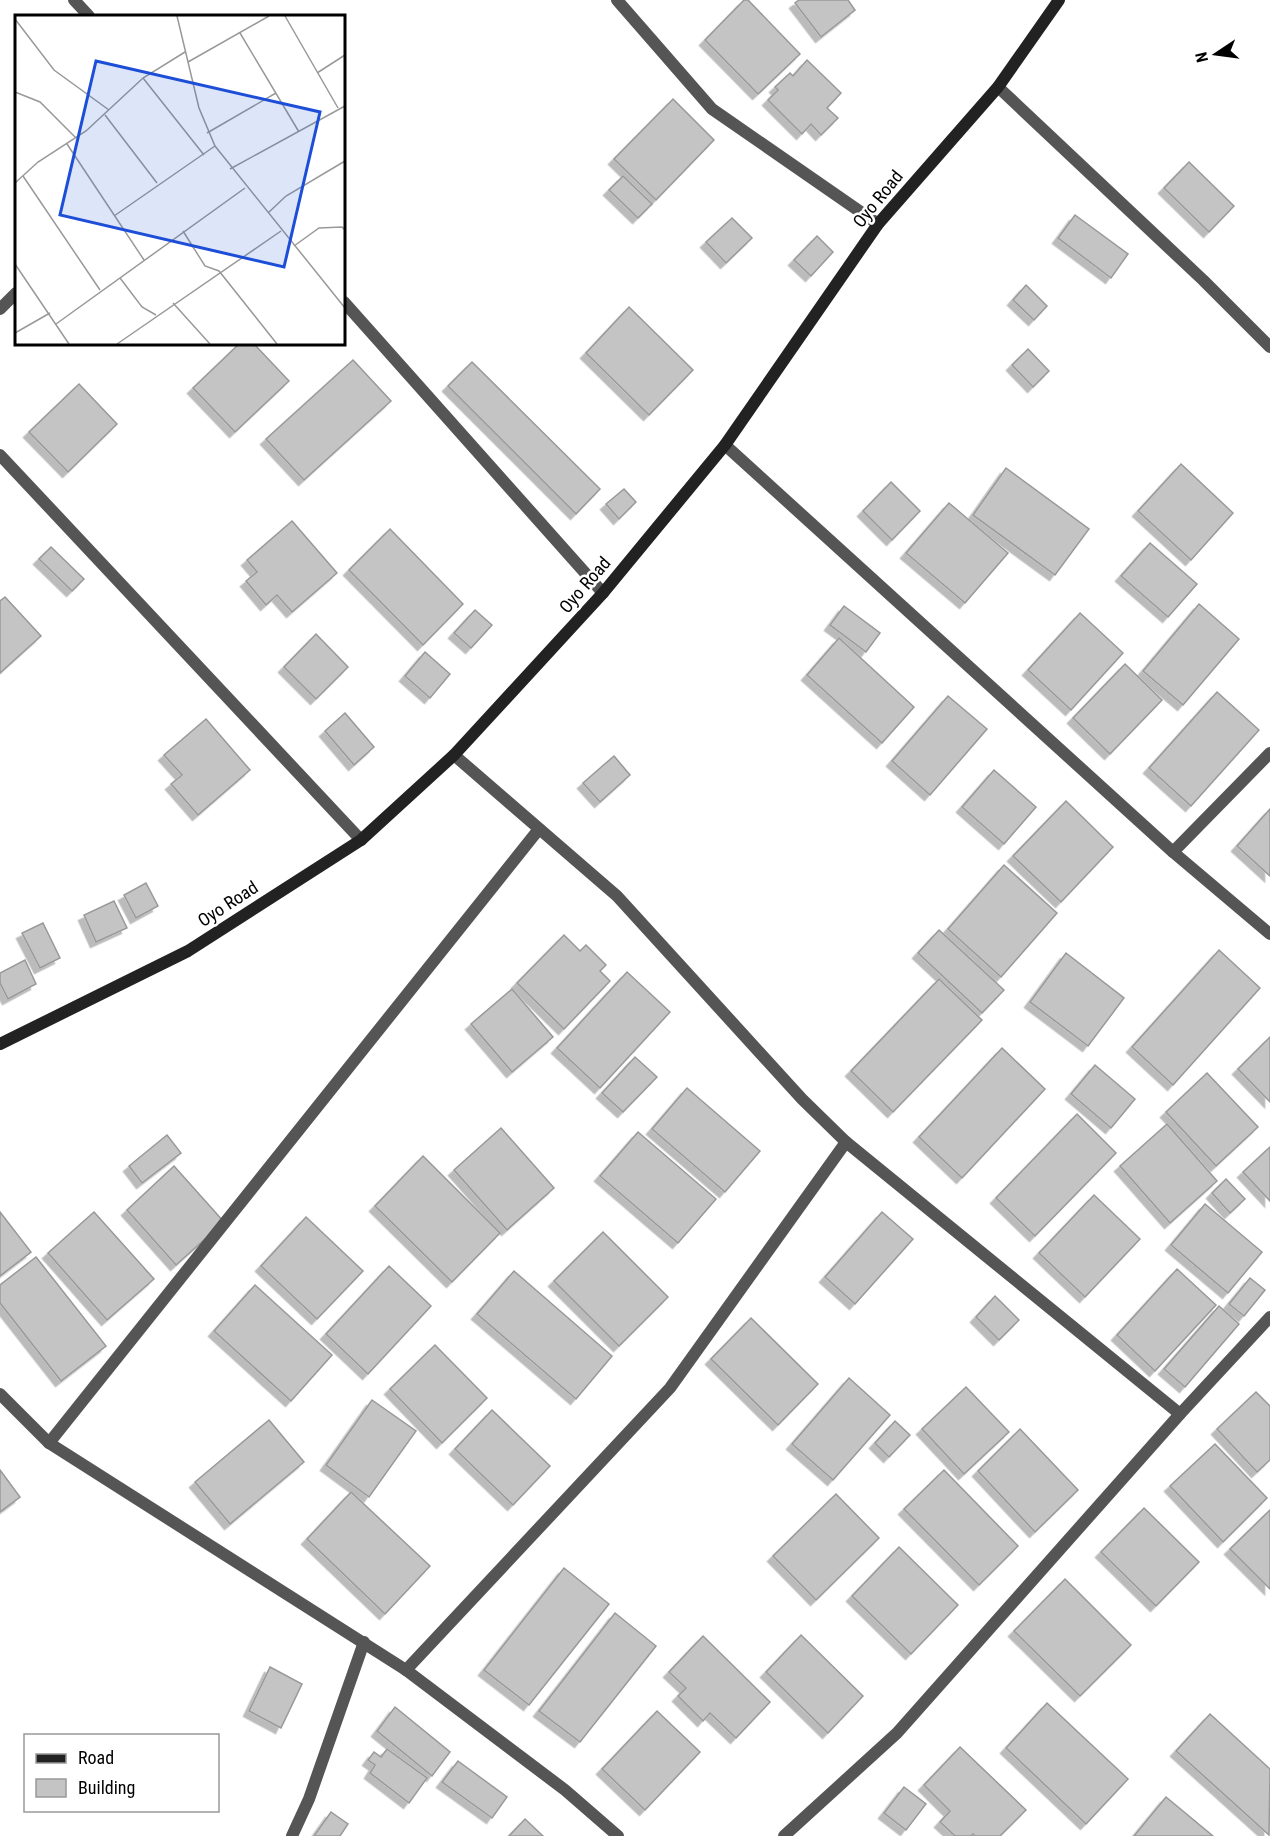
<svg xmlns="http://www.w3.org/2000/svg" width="1270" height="1836" viewBox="0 0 1270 1836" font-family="'Roboto Condensed',sans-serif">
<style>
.building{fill:#c4c4c4;stroke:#999;stroke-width:1.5;filter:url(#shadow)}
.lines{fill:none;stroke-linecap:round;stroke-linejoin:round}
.street{stroke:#555;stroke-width:12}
.secondary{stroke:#222;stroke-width:12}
.labels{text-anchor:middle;stroke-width:5;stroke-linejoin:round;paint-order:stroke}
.street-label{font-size:18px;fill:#000;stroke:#fff}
.inset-road{fill:none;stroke:#999;stroke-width:1.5}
.view{fill:#1d4ed8;fill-opacity:0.15;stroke:#1d4ed8;stroke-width:3}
.inset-edge{fill:none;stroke:#000;stroke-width:3}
</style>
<defs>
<filter id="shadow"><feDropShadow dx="-5.5" dy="5.5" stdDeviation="0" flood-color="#0004"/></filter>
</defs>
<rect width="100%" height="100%" fill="#fff"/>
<g class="building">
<path d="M744,0H748L800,54L758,94L705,40Z"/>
<path d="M799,0H848L855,10L821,37L795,3Z"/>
<path d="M807,60L841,93L827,108L838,118L821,135L811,124L802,134L768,100L778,90L775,87L790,73L793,76Z"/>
<path d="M673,99L714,140L656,200L614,159Z"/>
<path d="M1189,162L1234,206L1209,232L1164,188Z"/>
<path d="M623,176L652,204L638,218L609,190Z"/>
<path d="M1075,215L1128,254L1111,278L1058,238Z"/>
<path d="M732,218L752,238L726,263L706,242Z"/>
<path d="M817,236L833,252L811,276L794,260Z"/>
<path d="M1026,285L1047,306L1034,320L1013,300Z"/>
<path d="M629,307L693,370L649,415L586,353Z"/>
<path d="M239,344H254L289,381L235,432L193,388Z"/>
<path d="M1028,349L1049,371L1033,387L1012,365Z"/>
<path d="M353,360L391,401L304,480L266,439Z"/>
<path d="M472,362L600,489L576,514L448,386Z"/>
<path d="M79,384L117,424L68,472L29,432Z"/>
<path d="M1181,464L1233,513L1191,560L1138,511Z"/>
<path d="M1006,468L1089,529L1055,575L973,515Z"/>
<path d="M891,482L920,511L892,540L863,511Z"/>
<path d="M624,489L636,502L619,519L606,504Z"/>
<path d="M949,503L1008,553L965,603L906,553Z"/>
<path d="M292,521L337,573L292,612L277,595L266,605L246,581L257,572L247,560Z"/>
<path d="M390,529L463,604L423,645L349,570Z"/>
<path d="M1150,543L1197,584L1168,617L1121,576Z"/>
<path d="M51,547L84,579L72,591L39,559Z"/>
<path d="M5,597L41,636L0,673V601Z"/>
<path d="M1199,604L1239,639L1183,705L1143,671Z"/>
<path d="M844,606L880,633L866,652L830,625Z"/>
<path d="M475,610L492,625L471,648L454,633Z"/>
<path d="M1080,613L1123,653L1071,710L1028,670Z"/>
<path d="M316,634L348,667L316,699L284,667Z"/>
<path d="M839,638L914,707L882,743L807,675Z"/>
<path d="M425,652L450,674L430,698L405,676Z"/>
<path d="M1125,664L1162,700L1110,754L1073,718Z"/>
<path d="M1217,692L1259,730L1191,806L1149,768Z"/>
<path d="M948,696L987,729L930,795L892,761Z"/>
<path d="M345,713L374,747L354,765L325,731Z"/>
<path d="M206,719L250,770L198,815L171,784L182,775L164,755Z"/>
<path d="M614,756L630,775L600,802L583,783Z"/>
<path d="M994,770L1036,807L1004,844L962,807Z"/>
<path d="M1066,801L1113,847L1061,902L1013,856Z"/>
<path d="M1270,809V876L1237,846Z"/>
<path d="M1004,865L1057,913L1001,977L948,929Z"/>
<path d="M146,883L158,906L136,918L124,895Z"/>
<path d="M114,901L127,928L96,942L84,915Z"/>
<path d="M43,923L60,958L40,968L22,933Z"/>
<path d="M939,930L1004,990L982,1013L918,953Z"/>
<path d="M564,935L580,951L586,945L606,965L600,971L610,981L564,1029L517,983Z"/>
<path d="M1219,950L1260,988L1173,1085L1132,1047Z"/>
<path d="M1066,953L1124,998L1088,1046L1030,1002Z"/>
<path d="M25,960L36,984L8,999L0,983V973Z"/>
<path d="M627,972L670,1012L600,1088L557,1048Z"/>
<path d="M939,979L982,1020L893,1112L851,1071Z"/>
<path d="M512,989L553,1037L512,1072L471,1024Z"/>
<path d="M1270,1037V1102L1238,1069Z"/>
<path d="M1002,1048L1045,1089L962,1178L919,1137Z"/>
<path d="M635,1057L657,1077L623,1112L602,1093Z"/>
<path d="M1095,1065L1135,1099L1111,1128L1071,1094Z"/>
<path d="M1207,1073L1258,1127L1216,1166L1166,1112Z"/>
<path d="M687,1088L760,1151L725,1192L652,1129Z"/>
<path d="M1077,1114L1116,1153L1035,1236L996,1198Z"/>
<path d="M1167,1124L1217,1181L1170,1223L1120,1166Z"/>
<path d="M501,1128L554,1188L507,1230L454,1170Z"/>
<path d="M638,1132L716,1199L678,1243L600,1176Z"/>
<path d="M167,1135L181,1153L142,1183L129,1166Z"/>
<path d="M1270,1147V1201L1243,1172Z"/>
<path d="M423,1156L500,1233L452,1282L375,1206Z"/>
<path d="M174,1166L224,1222L176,1265L127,1210Z"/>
<path d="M1226,1179L1245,1199L1230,1213L1212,1193Z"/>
<path d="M1094,1195L1140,1239L1085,1297L1039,1253Z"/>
<path d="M1205,1204L1262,1252L1228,1293L1171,1245Z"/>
<path d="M0,1212L31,1252L0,1276Z"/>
<path d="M94,1212L154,1279L107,1320L48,1253Z"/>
<path d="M882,1212L913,1239L855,1304L825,1277Z"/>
<path d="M306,1217L363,1271L317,1319L261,1266Z"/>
<path d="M603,1232L668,1297L619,1346L554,1281Z"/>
<path d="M36,1257L106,1346L61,1381L0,1303V1285Z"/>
<path d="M389,1266L431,1306L368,1374L326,1334Z"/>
<path d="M1177,1269L1216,1305L1155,1371L1117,1335Z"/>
<path d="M514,1271L612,1356L576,1399L477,1314Z"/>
<path d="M1250,1278L1265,1290L1244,1316L1229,1304Z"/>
<path d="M255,1285L332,1355L291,1401L214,1331Z"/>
<path d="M995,1296L1019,1320L999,1340L976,1317Z"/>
<path d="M1219,1306L1239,1324L1185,1387L1164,1369Z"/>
<path d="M751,1318L818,1384L778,1425L711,1359Z"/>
<path d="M435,1345L487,1398L442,1443L390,1389Z"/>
<path d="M849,1378L890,1415L833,1480L792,1444Z"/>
<path d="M966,1387L1009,1432L964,1474L922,1429Z"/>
<path d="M1256,1392L1270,1406V1460L1257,1472L1217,1429Z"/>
<path d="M372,1400L416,1431L369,1497L326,1465Z"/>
<path d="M492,1410L550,1466L513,1505L455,1449Z"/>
<path d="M269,1420L304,1462L230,1524L195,1482Z"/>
<path d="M895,1421L910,1435L889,1457L875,1443Z"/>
<path d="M1020,1429L1078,1490L1035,1532L978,1471Z"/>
<path d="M1215,1444L1267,1498L1223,1542L1170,1486Z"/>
<path d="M0,1470L20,1497L0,1512Z"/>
<path d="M944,1470L1018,1546L979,1585L904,1509Z"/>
<path d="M351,1492L430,1566L385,1614L307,1539Z"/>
<path d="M836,1494L879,1538L816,1600L773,1556Z"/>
<path d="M1144,1508L1199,1562L1156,1606L1101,1552Z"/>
<path d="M1270,1510V1589L1230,1549Z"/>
<path d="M899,1547L958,1605L911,1654L852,1596Z"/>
<path d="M564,1568L609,1604L529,1705L484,1670Z"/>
<path d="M1065,1579L1131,1645L1080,1696L1014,1631Z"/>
<path d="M615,1613L656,1646L580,1742L539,1711Z"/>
<path d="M801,1635L863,1696L828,1733L766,1672Z"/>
<path d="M703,1636L770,1702L736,1738L710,1713L703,1721L678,1696L686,1688L669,1672Z"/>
<path d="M270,1667L302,1684L281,1728L249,1711Z"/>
<path d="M1047,1703L1128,1779L1086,1824L1006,1748Z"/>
<path d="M395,1707L450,1752L432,1776L377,1731Z"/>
<path d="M657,1711L700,1752L645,1810L602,1769Z"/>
<path d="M1210,1714L1270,1769L1269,1835L1176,1751Z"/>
<path d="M960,1747L1026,1810L1000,1836H975L973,1834L971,1836H955L940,1822L950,1811L924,1785Z"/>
<path d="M387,1749L427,1778L409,1803L370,1773L375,1765L368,1760L374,1752L381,1757Z"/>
<path d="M458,1761L507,1797L492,1818L442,1782Z"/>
<path d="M904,1787L926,1804L906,1830L884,1813Z"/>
<path d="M1166,1797L1213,1836H1134Z"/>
<path d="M331,1812L348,1824L340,1836H314Z"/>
<path d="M525,1819L543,1836H509Z"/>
</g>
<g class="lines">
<g class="street">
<path d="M74,0L89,16"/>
<path d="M617,0L712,109L878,224"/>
<path d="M998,87L1203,280L1270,347"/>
<path d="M344,302L603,593"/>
<path d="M0,309L16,293"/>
<path d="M725,445L1173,852L1270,934"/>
<path d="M0,455L361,840"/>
<path d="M454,755L617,896L802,1099L846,1142L1180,1414"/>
<path d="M1173,852L1270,753"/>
<path d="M0,1394L49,1443L406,1670L565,1790L618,1836"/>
<path d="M49,1443L539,829"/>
<path d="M406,1670L670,1388L846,1142"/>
<path d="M292,1836L309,1799L364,1642"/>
<path d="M784,1836L897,1733L1180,1414L1270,1317"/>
</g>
<path class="secondary" d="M0,1044L188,951L361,840L454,755L603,593L725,445L878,224L998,87L1059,0"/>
</g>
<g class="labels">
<g class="street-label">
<text transform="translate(878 199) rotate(-51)" y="6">Oyo Road</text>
<text transform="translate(585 585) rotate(-49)" y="6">Oyo Road</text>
<text transform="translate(228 904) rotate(-33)" y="6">Oyo Road</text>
</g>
</g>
<g transform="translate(15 15)">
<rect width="330" height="330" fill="#fff"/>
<path class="inset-road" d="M162,1L184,93L200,131L330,293M270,1L323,93M0,4L39,55L94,95M225,18L284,117M173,47L254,1M302,58L330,40M128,63L189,140M0,77L25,87L61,123M90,100L142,168M192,118L261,78M52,129L129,245M215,154L330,91M8,161L85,275M0,168L23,147L71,116L128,63L170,37M253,198L271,181L330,146M99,201L200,131M168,216L190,251L204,256L262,329M279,231L304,213L327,212L330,215M0,249L54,329M105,263L127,292L141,300M158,288L195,329M41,309L230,173M0,318L35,298M102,329L266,216"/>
<path class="view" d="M81,46L305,97L269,252L45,200Z"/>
<rect width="330" height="330" class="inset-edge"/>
</g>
<rect x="24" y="1734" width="195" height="78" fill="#ffffff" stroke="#999999" stroke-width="1.5"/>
<rect x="36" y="1754" width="30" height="9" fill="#222222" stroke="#999999" stroke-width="1.5"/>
<text x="78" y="1764" font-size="18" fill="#000000">Road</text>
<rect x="36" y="1779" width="30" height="18" fill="#c4c4c4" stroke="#999999" stroke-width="1.5"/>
<text x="78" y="1794" font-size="18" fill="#000000">Building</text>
<g transform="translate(1216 54) rotate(257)" stroke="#ffffff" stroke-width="4.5" paint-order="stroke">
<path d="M0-4.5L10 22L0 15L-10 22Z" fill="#000000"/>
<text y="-9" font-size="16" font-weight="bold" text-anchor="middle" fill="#000000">N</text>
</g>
</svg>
